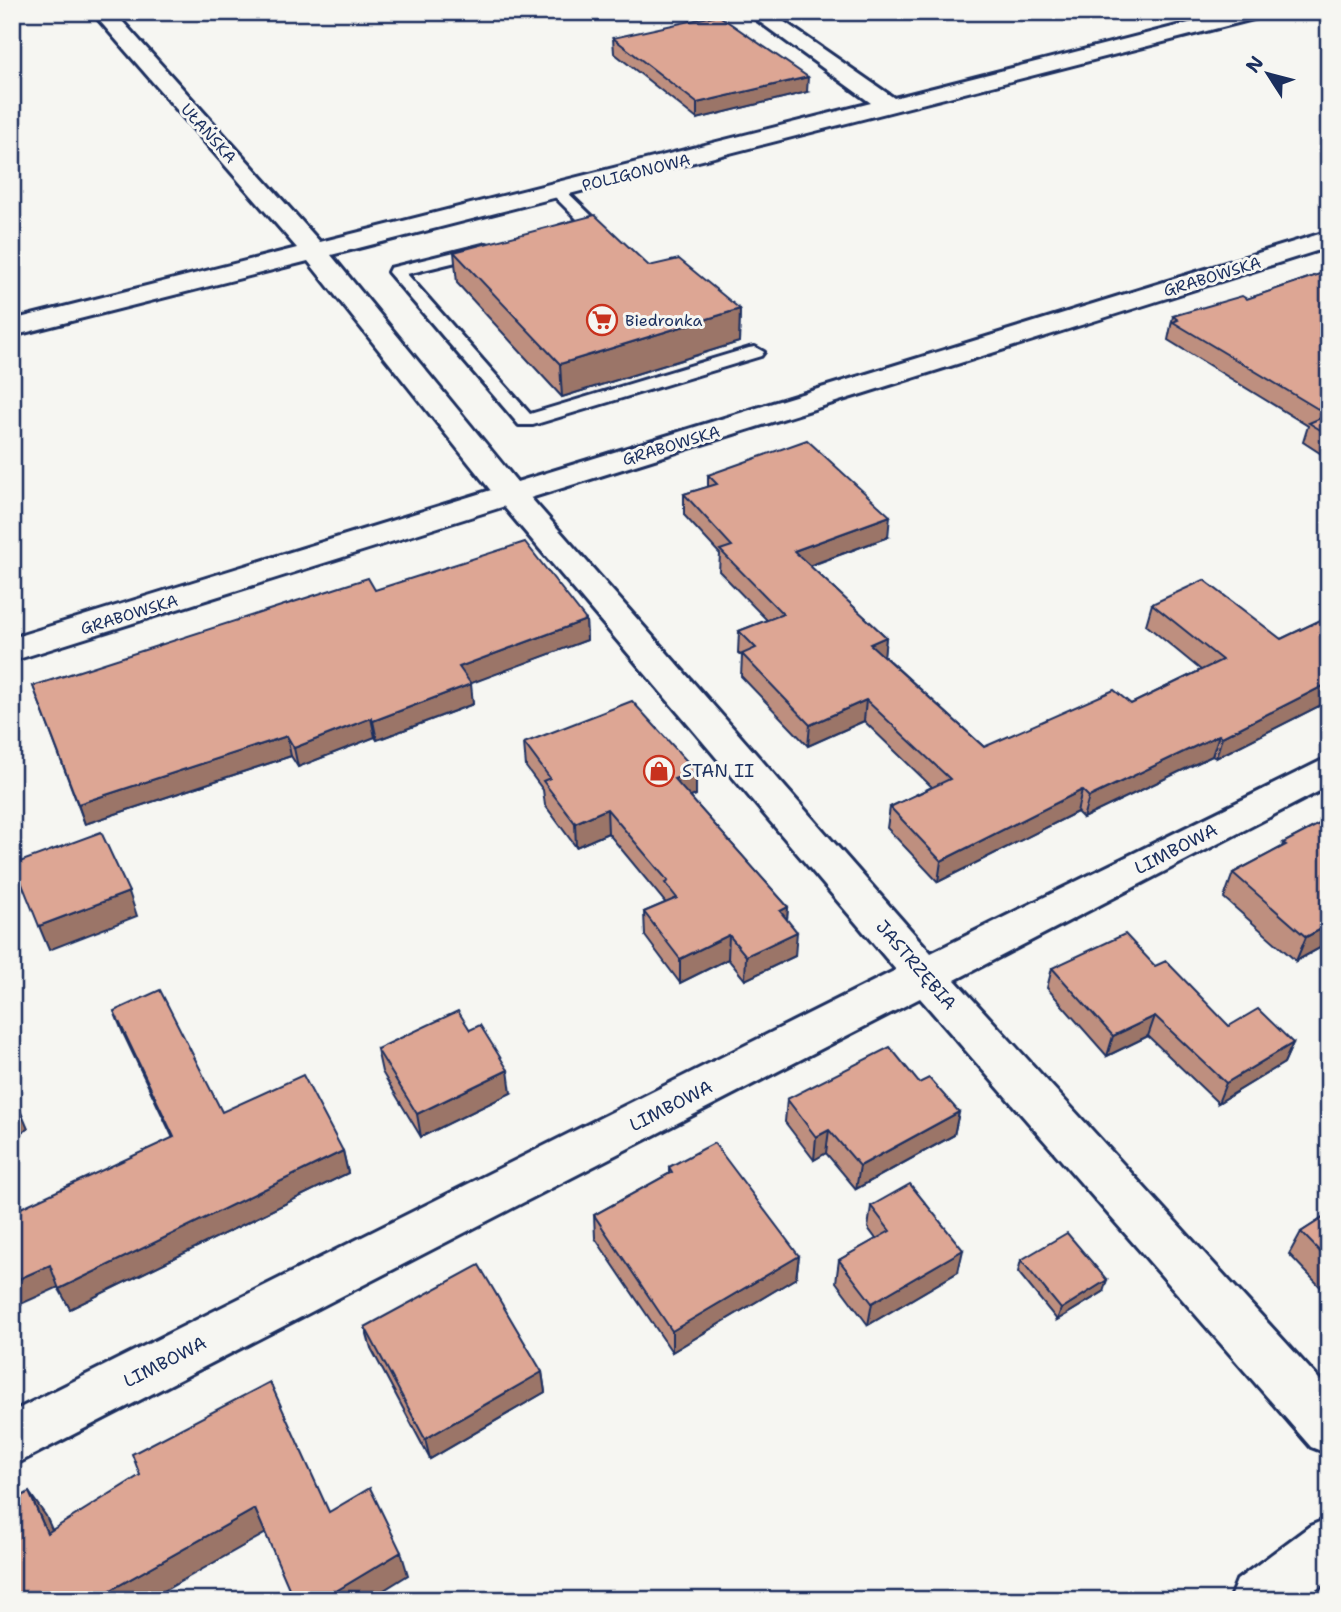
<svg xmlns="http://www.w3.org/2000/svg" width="1341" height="1612" viewBox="0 0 1341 1612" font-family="'Shantell Sans',sans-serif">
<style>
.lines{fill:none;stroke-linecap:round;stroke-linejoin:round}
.service-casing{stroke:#1b2f5e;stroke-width:6}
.minor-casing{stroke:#1b2f5e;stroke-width:6}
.tertiary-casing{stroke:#1b2f5e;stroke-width:6}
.service{fill:#f6f6f2;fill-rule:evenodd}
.minor{fill:#f6f6f2;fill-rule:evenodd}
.tertiary{fill:#f6f6f2;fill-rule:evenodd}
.wall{fill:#be8f7f;stroke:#1b2f5e;stroke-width:2}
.shaded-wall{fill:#9b7468;stroke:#1b2f5e;stroke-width:2}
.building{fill:#dda694;stroke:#1b2f5e;stroke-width:2}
.labels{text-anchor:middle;stroke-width:6;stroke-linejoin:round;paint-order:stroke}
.far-street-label{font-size:16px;fill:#1b2f5e;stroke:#f6f6f2}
.far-poi-label{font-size:16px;fill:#1b2f5e;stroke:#f6f6f2;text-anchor:start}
.poi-label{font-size:18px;fill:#1b2f5e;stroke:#f6f6f2;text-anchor:start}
.street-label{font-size:18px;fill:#1b2f5e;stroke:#f6f6f2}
</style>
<rect width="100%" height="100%" fill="#f6f6f2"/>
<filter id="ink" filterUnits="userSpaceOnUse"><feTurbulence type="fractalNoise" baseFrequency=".0143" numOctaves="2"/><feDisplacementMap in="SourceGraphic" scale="14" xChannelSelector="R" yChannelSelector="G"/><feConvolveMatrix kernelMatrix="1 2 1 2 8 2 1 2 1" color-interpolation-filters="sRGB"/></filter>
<g filter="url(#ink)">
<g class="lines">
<g class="service-casing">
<g id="service">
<path d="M558,187L564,189L596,220V226L560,232V226L579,221L550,192Z"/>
<path d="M487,244L495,249L493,253L407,274L530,414L749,348L755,347L764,352L761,356L533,425H519L388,272L390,268Z"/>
</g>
</g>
<g class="minor-casing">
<g id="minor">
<path d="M92,12H114L320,242L871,103L746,12H770L894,98L1232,12H1268L1265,16L331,255L522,488L931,953L1329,757V786L955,980L1329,1390V1454L1311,1447L920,998L12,1466V1412L896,970L500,502L308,261L12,336V320L297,248Z"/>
<path d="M1329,1518V1580L1303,1600H1229L1237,1580L1310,1526Z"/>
</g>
</g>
<g class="tertiary-casing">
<path id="tertiary" d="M1329,231V247L12,661V638Z"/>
</g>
<use href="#service" class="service"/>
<use href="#minor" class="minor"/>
<use href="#tertiary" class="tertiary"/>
</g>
<g class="wall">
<path d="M613,38L807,92L697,119L614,53Z"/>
<path d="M454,252L649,266L740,309L739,342L562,397L457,283Z"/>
<path d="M1329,271V459L1303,442L1308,426L1168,340L1173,316L1247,299Z"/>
<path d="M708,475L888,537L810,566L886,637L884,656L984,747L1131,704L1201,670L1146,625L1152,604L1281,639L1329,616V701L1216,758L1212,756L1083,818L1077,812L938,882L887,828L890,807L932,787L864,721L808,746L741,676L742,656L738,653L739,631L767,620L719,571L720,554L684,515V494L708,487Z"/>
<path d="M375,590L586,620L587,640L470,683L473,704L377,740L375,737L298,767L291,756L85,824L33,686Z"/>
<path d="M524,743L696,771V795L690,797L788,907L787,920L795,956L745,980L728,959L680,983L645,936L644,912L665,903V902L608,833L576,847L545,805L543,790L526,767Z"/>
<path d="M1329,819V943L1296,961L1224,898L1233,873L1282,847L1283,843Z"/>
<path d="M1155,966L1229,1026L1293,1043L1284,1063L1218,1103L1148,1036L1107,1056L1047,988L1052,968Z"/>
<path d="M114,1011L222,1112L343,1151L348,1173L70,1309L59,1287L173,1138L123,1033Z"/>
<path d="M377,1049L511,1093L421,1137L382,1072Z"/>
<path d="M919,1083L959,1112L954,1135L856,1189L826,1153L814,1160L785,1122L787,1099Z"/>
<path d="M669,1167L799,1256L796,1278L672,1352L595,1238L594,1215L669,1174Z"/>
<path d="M871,1206L958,1272L868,1325L836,1282L839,1260L876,1239L868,1228Z"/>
<path d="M1329,1214V1296L1289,1254L1301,1232Z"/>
<path d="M1021,1260L1103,1292L1057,1320L1018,1272Z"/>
<path d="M365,1327L542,1372L545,1392L430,1459L371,1348Z"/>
</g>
<g class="shaded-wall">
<path d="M808,77L807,92L697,119V103Z"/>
<path d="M740,309L739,342L562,397L560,364Z"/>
<path d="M890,516L888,537L792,572L794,551Z"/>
<path d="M586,620L587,640L461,687L459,667Z"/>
<path d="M886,637L884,658L870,644Z"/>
<path d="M1329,683V701L1216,758L1222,737Z"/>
<path d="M471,684L473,704L377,740L373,721Z"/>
<path d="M866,700L864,721L808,746L810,725Z"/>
<path d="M371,718L375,737L298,767L294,748Z"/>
<path d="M1219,735L1212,756L1083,818L1089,797Z"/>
<path d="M287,736L291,756L85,824L78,804Z"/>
<path d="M696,771V795L674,803V779Z"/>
<path d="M1082,790L1077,812L938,882L941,861Z"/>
<path d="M607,809L608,833L576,847L575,823Z"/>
<path d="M129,892L137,916L49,950L39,926Z"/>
<path d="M788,907L786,931L780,911Z"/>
<path d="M1329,925V943L1296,961L1306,937Z"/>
<path d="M797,932L795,956L745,980L746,956Z"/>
<path d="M729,935L728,959L680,983V959Z"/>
<path d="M1155,1016L1148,1036L1107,1056L1113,1036Z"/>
<path d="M1293,1043L1284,1063L1218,1103L1226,1083Z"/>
<path d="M508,1070L511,1093L421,1137L417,1114Z"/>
<path d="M12,1091L28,1129L12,1136Z"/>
<path d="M959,1112L954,1135L856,1189L860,1166Z"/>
<path d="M829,1130L826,1153L814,1160L816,1137Z"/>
<path d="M343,1151L348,1173L70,1309L59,1289Z"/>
<path d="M963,1250L958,1272L868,1325L872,1303Z"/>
<path d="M799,1256L796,1278L672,1352V1331Z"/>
<path d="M50,1265L61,1286L12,1308V1282Z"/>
<path d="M1107,1280L1103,1292L1057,1320L1061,1309Z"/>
<path d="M542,1372L545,1392L430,1459L425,1439Z"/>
<path d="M29,1492L46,1516L64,1557L47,1533Z"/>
<path d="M255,1509L266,1533L148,1600H115L111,1590Z"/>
<path d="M401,1552L408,1575L368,1600H321Z"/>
</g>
<g class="building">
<path d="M718,15L808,77L697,103L613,38Z"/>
<path d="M595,215L649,266L679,259L740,309L560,364L454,252Z"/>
<path d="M1329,271V435L1309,423L1328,415L1173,322L1178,320L1173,316L1242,296L1247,299Z"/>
<path d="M807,440L890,516L794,551L886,637L870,644L984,747L1114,690L1131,704L1222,660L1152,604L1204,580L1281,639L1329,616V683L1222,737L1219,735L1089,797L1082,790L941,861L890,807L950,779L866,700L810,725L742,654L756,648L739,631L783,614L720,550L732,546L684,494L717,484L708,475Z"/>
<path d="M525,542L586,620L459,667L471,684L373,721L371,718L294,748L287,736L78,804L33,686L368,578L375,590Z"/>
<path d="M632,701L696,771L674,779L788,907L780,911L797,932L746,956L729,935L680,959L644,912L677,898L665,883L668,881L607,809L575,823L543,781L550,778L524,743Z"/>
<path d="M1329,819V925L1306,937L1233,873L1286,845L1283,843Z"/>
<path d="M101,832L129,892L39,926L14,864Z"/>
<path d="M1125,934L1155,966L1166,961L1229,1026L1258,1009L1293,1043L1226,1083L1155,1016L1113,1036L1052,968Z"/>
<path d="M160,990L222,1112L303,1075L343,1151L59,1289L50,1265L12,1282V1212L174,1137L114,1011Z"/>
<path d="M458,1011L470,1030L480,1025L508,1070L417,1114L377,1049Z"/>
<path d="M890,1047L919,1083L929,1078L959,1112L860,1166L829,1130L816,1137L787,1099Z"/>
<path d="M12,1095L17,1106L12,1108Z"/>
<path d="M714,1143L799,1256L672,1331L594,1215L672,1172L669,1167Z"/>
<path d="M910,1184L963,1250L872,1303L839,1260L890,1231L871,1206Z"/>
<path d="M1329,1214V1261L1301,1232Z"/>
<path d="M1067,1233L1107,1280L1061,1309L1021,1260Z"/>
<path d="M479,1265L542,1372L425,1439L365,1327Z"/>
<path d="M270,1382L329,1512L370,1488L401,1552L321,1600H294L255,1509L111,1590L115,1600H12V1502L29,1492L47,1533L140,1475L132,1454Z"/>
</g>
</g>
<defs>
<g id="supermarket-ring" transform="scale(1.575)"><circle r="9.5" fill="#f6f6f2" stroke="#c8321e" stroke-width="1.5"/><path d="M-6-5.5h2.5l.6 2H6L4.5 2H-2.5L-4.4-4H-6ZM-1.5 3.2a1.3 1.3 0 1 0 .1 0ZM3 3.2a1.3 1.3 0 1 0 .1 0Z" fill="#c8321e"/></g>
<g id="shop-ring" transform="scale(1.575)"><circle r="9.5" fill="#f6f6f2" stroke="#c8321e" stroke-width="1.5"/><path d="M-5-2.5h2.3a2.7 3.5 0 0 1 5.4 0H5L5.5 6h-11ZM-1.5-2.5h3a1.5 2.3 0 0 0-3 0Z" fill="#c8321e"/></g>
</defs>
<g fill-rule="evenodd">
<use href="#supermarket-ring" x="602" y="320"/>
<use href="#shop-ring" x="659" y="771"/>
</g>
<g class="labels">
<g class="far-street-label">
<text transform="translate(209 133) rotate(48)" y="6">UŁAŃSKA</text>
<text transform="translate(636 172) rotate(-14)" y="6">POLIGONOWA</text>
<text transform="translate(1212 276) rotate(-17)" y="6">GRABOWSKA</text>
<text transform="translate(671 445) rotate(-17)" y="6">GRABOWSKA</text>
<text transform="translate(129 614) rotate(-17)" y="6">GRABOWSKA</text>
</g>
<g class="far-poi-label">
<text x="625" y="326">Biedronka</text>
</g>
<g class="poi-label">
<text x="682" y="777">STAN II</text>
</g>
<g class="street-label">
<text transform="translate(1176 849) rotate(-27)" y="6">LIMBOWA</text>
<text transform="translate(916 965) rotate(49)" y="6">JASTRZĘBIA</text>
<text transform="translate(671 1106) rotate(-27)" y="6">LIMBOWA</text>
<text transform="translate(165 1362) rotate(-27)" y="6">LIMBOWA</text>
</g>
</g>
<rect width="1341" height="1612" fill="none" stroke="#f6f6f2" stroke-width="42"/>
<rect x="21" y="21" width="1299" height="1570" fill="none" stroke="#1b2f5e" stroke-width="2.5" filter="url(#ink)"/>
<g transform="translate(1268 74) rotate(306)" stroke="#f6f6f2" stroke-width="5" paint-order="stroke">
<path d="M0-5L12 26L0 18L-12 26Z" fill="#1b2f5e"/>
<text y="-10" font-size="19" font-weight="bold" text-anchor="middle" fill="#1b2f5e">N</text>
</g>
</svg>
